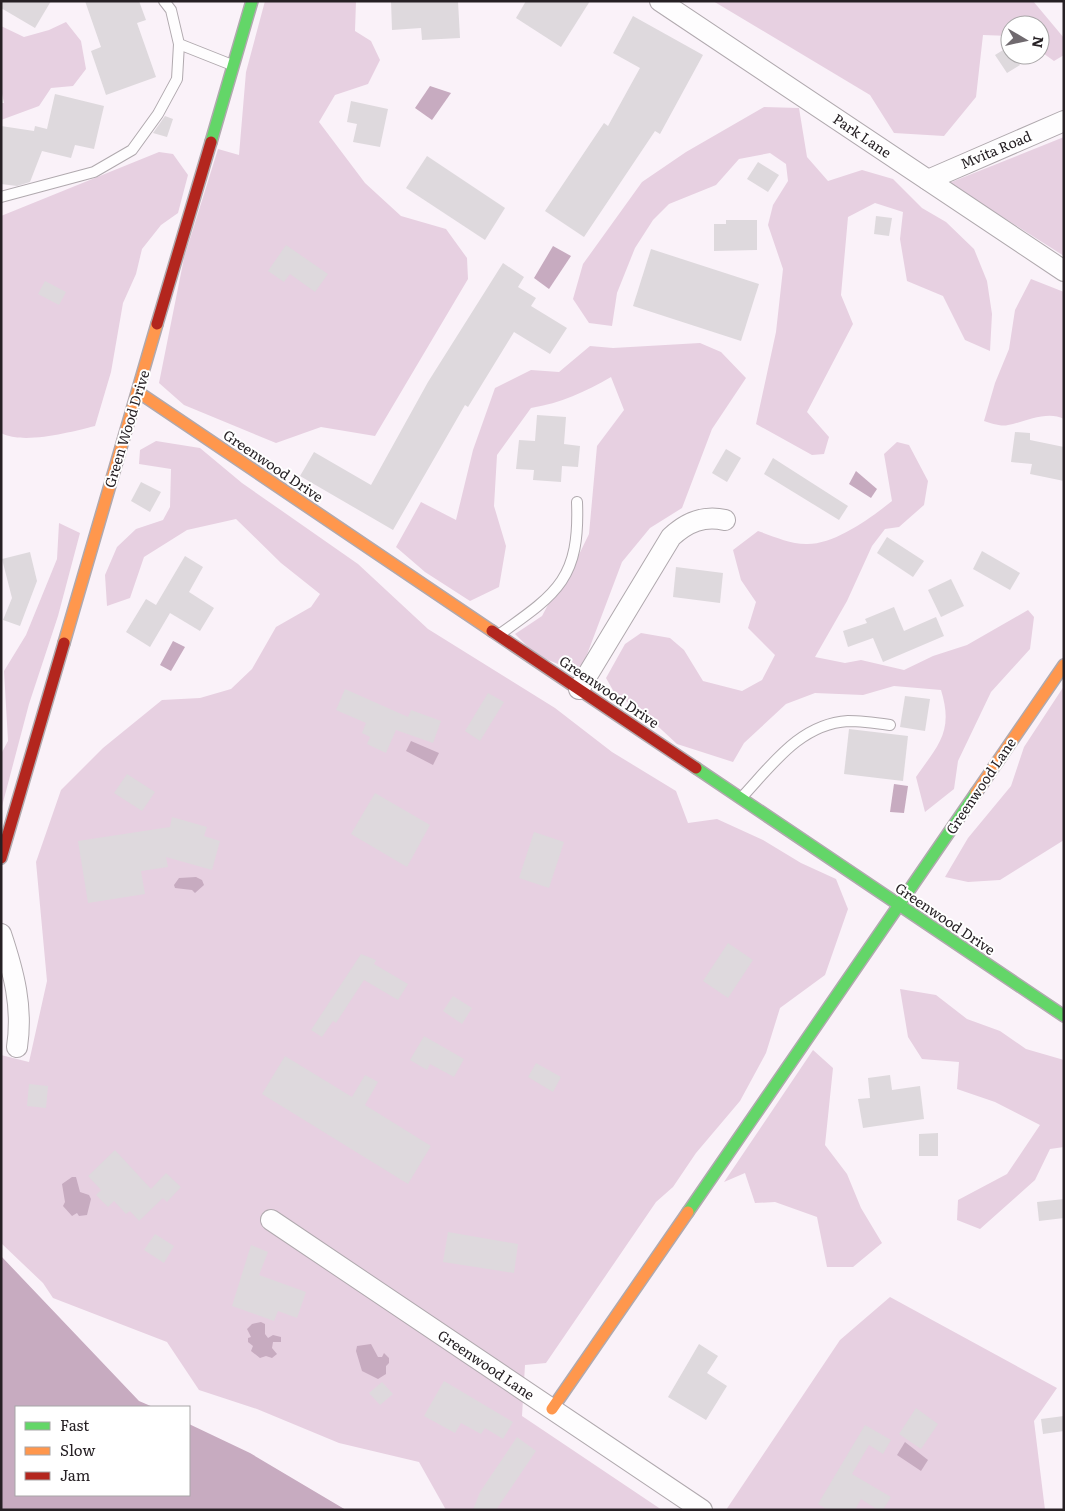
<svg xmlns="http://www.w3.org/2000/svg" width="1065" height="1511" viewBox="0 0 1065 1511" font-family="Literata,serif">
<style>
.green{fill:#e7d0e1}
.water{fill:#c7abc0}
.building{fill:#ded9dd}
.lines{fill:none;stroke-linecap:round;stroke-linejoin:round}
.lane-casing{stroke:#b0a9ae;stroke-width:12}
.street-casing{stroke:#b0a9ae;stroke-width:22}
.fast-casing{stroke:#b0a9ae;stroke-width:14}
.slow-casing{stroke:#b0a9ae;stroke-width:14}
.jam-casing{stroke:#b0a9ae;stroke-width:14}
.lane{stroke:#fefdfe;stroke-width:10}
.street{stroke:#fefdfe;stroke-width:20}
.fast{stroke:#63d668;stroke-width:11}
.slow{stroke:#ff974d;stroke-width:11}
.jam{stroke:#b3261e;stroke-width:11}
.labels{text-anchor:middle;stroke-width:4;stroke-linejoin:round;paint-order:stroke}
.street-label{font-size:14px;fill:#262024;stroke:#fff}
</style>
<rect width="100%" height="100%" fill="#faf2f9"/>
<g class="green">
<path d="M265,1H356L355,31L371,41L380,60L368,84L335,95L319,122L365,183L401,216L446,229L467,258L468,279L375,436L321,427L276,443L184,405L159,383L184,258L218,149L239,155L246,72Z"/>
<path d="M713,1H1033L1064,38V55L1054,61L1040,51V25H1010V36L983,35L976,97L944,136L894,133L870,95Z"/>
<path d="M66,22L81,41L86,69L73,86L51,88L39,106L1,120V103H4L1,89V26L24,37L49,30Z"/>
<path d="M764,107L799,108L807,157L828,181L862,170L893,179L922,208L946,222L974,249L987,281L992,314L990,351L965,340L943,296L907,281L900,239L903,212L875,203L848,217L841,295L853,324L807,412L829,437L824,454L812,455L756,424L776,332L783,269L768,225L773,205L788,181L786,164L770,153L739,159L716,185L669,204L653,220L635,248L617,293L612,326L589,323L573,299L583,264L642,182L686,152Z"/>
<path d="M1064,137V256L949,183Z"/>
<path d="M159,152L173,154L188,175L178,213L161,225L142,249L136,274L123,303L111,372L95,426C71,432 23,445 1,433V216Z"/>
<path d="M1031,279L1064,292V419C1047,410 1025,422 1008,425C1001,427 991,423 984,421L995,383L1009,349L1015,310Z"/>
<path d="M700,343L721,352L746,378L712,429L682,508L650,528L622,562L580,673L536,655L515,634L542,616L550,601L567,579L589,534L597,446L624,410L611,377C585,392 561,403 531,408L497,455L494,506L506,546L499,587L470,601L425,572L396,547L421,502L456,520L473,450L495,388L531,370L559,372L590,346L613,348Z"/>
<path d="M156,441L200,448L242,483L358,564L428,629L555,708L612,752L676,791L688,823L717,819L763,840L801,863L836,879L848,909L825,975L780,1008L766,1053L740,1101L696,1153L673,1187L656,1202L546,1363L525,1365L522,1416L662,1510H446L419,1462L339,1443L257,1409L199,1390L167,1342L53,1298L43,1283L1,1243V1055L29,1062L47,981L36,862L61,790L103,748L162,700L200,698L231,689L252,669L276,627L311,607L320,594L281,563L236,519L187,530L144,557L130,598L107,606L105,575L117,547L136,529L163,520L170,507L171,469L139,464L140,450Z"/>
<path d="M897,442L909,445L928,481L924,505L899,527L885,529L872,546L847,601L815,657L845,663L861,660L904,670L933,656L967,645L1028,610L1034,617L1030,649L991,692L958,761L954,789L925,812L916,777C938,745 954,732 941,690L894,686L863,695L815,693L786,704L744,743L733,762L677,744L649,718L614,692L606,678L625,644L641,633L670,638L684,650L703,681L742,691L762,680L775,655L748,628L756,602L741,580L733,550L758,531C773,536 790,544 806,544C834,545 871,518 892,501L884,454Z"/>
<path d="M59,523L80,533L58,616L29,704L1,810V754L8,741L4,671L26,635L57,559Z"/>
<path d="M1064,686V840L1000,880L968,882L945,877L968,838L1011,786L1024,747Z"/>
<path d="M900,989L936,995L967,1019L1000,1031L1026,1049L1064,1060V1147L1050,1149L1035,1180L980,1229L957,1220L958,1200L1007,1174L1040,1125L995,1102L957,1089L959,1062L922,1059L908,1037Z"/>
<path d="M813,1050L833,1068L825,1145L847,1174L861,1208L882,1243L853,1267H827L817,1217L775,1202L755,1203L745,1173L724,1182Z"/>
<path d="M890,1297L1057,1388L1034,1421L1045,1510H726L840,1340Z"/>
</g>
<g class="water">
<path d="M430,86L451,93L432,120L415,108Z"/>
<path d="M553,246L571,256L549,289L534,278Z"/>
<path d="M856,471L877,489L871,498L849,484Z"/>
<path d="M173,641L185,647L171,671L160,665Z"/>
<path d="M411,741L439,753L433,765L406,751Z"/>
<path d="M894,784L908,786L904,813L890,812Z"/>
<path d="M196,877L202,880L204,885L195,893L192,890L175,888L174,885L179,878Z"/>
<path d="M72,1177H76L80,1192L89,1195L91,1199L87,1215L79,1216L77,1213L72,1216L63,1206L65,1202L62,1184Z"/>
<path d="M1,1256L139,1401L153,1407H16V1495H189V1424L250,1453L346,1510H1Z"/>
<path d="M261,1322L265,1324V1334L268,1338L273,1335L281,1337V1342H273L272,1348L277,1354L272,1358L266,1356L260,1358L251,1351L253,1346L248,1342V1338L251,1337L247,1329L252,1324Z"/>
<path d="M371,1344L378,1357H382L384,1353L389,1358V1363L386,1366V1374L378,1379L362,1371L356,1351L357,1346Z"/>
<path d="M905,1442L928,1460L921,1471L897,1455Z"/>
</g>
<g class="building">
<path d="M1,1H51L35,28L1,8Z"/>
<path d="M85,1H139L146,20L137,23L156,77L106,95L91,51L101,47Z"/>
<path d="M391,1H458L460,38L422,40L421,28L392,30Z"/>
<path d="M526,1H590L561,47L516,18Z"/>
<path d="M633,16L703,55L660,134L655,131L584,237L545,211L604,123L608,126L640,68L613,53Z"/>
<path d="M1008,47L1010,55H1014L1020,65L1007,73L995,55Z"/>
<path d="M55,94L104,106L94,149L75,145L71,158L42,151L30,182L17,186L1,184V126L34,131L35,126L47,129Z"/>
<path d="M351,101L388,109L380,147L353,142L357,124L347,122Z"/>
<path d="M165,116L173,119L167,137L153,133Z"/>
<path d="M427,156L505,208L485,240L406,188Z"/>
<path d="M758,162L779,175L768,192L747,179Z"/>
<path d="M876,216L892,218L889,236L874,234Z"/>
<path d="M726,220H757V250L714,251V224H726Z"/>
<path d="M286,245L328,274L315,292L290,274L284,282L268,271Z"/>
<path d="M651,249L759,284L741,341L633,306Z"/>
<path d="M503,263L524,277L518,287L536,298L531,306L567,328L550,354L514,332L468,407L465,405L393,530L300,476L314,452L371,485L428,382Z"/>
<path d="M45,281L66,292L59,305L38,294Z"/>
<path d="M537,415L566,417L564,444L580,446L578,467L562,466L561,482L533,480L534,470L516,469L519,440L535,441Z"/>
<path d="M1015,432L1030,433V440L1064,447V481L1030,474L1032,464L1011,462Z"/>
<path d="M726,449L741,458L727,482L712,473Z"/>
<path d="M773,458L848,506L839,520L764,474Z"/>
<path d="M141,482L161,492L150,512L131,501Z"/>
<path d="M887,537L924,561L913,577L877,553Z"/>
<path d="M982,551L1020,573L1010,590L973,569Z"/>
<path d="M30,552L37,581L20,626L3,620L12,598L2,559Z"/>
<path d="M185,556L203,567L189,592L214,608L200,631L170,613L150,647L126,632L146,599L156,605Z"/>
<path d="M676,567L723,573L720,603L673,597Z"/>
<path d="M951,579L964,606L941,617L928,590Z"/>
<path d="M894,607L904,631L936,617L944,636L883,662L873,638L848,647L843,631L867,623L865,619Z"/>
<path d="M345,689L408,717L411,710L441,721L433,743L396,730L386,753L367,744L370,737L362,733L366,723L336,710Z"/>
<path d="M488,693L504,702L480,741L465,731Z"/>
<path d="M905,696L930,699L925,731L900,727Z"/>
<path d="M849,729L908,736L903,781L844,774Z"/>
<path d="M127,774L155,792L142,811L114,793Z"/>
<path d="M375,793L430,825L407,867L351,834Z"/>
<path d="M172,817L207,827L204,836L220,841L212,870L166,857L168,867L141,871L145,894L88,903L78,841L170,827Z"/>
<path d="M534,832L564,842L549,888L519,878Z"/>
<path d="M728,943L753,960L728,998L703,981Z"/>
<path d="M361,954L376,960L374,964L408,984L398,1000L364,980L336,1023L333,1021L322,1037L311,1030Z"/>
<path d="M453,996L472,1008L462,1024L443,1011Z"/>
<path d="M424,1036L464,1059L454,1077L430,1064L427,1070L410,1060Z"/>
<path d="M285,1056L352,1097L365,1075L378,1082L365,1105L431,1146L408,1184L262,1094Z"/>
<path d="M536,1063L561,1077L553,1092L528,1077Z"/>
<path d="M890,1075L892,1090L920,1086L924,1119L863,1128L858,1099L870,1098L868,1078Z"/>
<path d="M29,1084L48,1086L46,1108L27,1106Z"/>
<path d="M938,1133V1156H919V1134Z"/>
<path d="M115,1150L151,1189L166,1173L181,1187L167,1202L163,1198L139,1221L130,1211L126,1214L114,1201L108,1207L96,1195L101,1190L88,1176Z"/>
<path d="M1064,1199V1218L1039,1221L1037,1202Z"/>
<path d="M448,1232L518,1244L514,1273L443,1262Z"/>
<path d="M155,1234L174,1246L164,1263L144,1250Z"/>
<path d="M251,1245L268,1252L259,1275L306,1292L297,1318L278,1311L274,1321L232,1306Z"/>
<path d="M699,1344L718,1356L707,1373L727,1386L706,1420L668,1397Z"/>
<path d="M444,1381L513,1422L503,1439L485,1428L481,1434L461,1423L455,1433L424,1416Z"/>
<path d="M382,1382L393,1394L380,1405L369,1393Z"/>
<path d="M916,1408L938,1424L921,1449L899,1434Z"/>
<path d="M1064,1416V1431L1043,1434L1041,1419Z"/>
<path d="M865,1425L891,1440L883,1454L869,1445L852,1474L891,1497L883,1510H878L861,1499L855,1510H828L818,1504Z"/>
<path d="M517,1437L536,1451L496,1510H473L480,1492Z"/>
</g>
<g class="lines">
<g class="lane-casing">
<g id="lane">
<path d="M179,44L232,65"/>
<path d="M1,197L94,172L132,150L158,114L177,79L179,44L171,10L164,1"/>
<path d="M500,634C558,593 580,578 577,502"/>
<path d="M742,797C772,765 800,724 848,721C862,721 876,723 890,725"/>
</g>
</g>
<g class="street-casing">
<g id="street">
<path d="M660,1L1064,271"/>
<path d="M928,180L1064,121"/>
<path d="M579,689L671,537C687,522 704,515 725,520"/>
<path d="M1,934C14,973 23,1007 17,1047"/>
<path d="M271,1220L702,1510"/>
</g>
</g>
<g class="fast-casing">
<g id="fast">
<path d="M211,142L252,1"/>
<path d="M696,768L1064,1016"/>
<path d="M688,1212L976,793"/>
</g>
</g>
<g class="slow-casing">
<g id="slow">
<path d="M138,392L492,631"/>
<path d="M64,643L157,324"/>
<path d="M976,793L1064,665"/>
<path d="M552,1409L688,1212"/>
</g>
</g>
<g class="jam-casing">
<g id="jam">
<path d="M157,324L211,142"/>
<path d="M492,631L696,768"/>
<path d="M1,858L64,643"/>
</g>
</g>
<use href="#lane" class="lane"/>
<use href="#street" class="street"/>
<use href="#fast" class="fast"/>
<use href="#slow" class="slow"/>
<use href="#jam" class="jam"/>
</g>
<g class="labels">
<g class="street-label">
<text transform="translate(862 136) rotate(34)" y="5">Park Lane</text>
<text transform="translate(996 150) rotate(-23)" y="5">Mvita Road</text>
<text transform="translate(127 429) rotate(-73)" y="5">Green Wood Drive</text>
<text transform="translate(273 466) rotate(34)" y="5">Greenwood Drive</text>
<text transform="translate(609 692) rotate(34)" y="5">Greenwood Drive</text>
<text transform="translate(981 786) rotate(-56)" y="5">Greenwood Lane</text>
<text transform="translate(945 919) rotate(34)" y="5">Greenwood Drive</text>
<text transform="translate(486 1365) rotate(34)" y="5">Greenwood Lane</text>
</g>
</g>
<rect width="1065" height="1511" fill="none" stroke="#262024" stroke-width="5"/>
<rect x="15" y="1406" width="175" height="90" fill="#ffffff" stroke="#a8a6a7"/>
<rect x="25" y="1422" width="25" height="8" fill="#63d668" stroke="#a8a6a7"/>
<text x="60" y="1431" font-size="15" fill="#262024">Fast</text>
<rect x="25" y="1447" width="25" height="8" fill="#ff974d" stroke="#a8a6a7"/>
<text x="60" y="1456" font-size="15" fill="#262024">Slow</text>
<rect x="25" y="1472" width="25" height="8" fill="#b3261e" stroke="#a8a6a7"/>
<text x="60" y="1481" font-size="15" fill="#262024">Jam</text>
<g transform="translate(1025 40) rotate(99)"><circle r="24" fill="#ffffff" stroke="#a8a6a7"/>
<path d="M0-4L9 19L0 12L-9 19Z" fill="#706a6f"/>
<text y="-8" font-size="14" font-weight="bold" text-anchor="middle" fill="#262024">N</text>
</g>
</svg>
